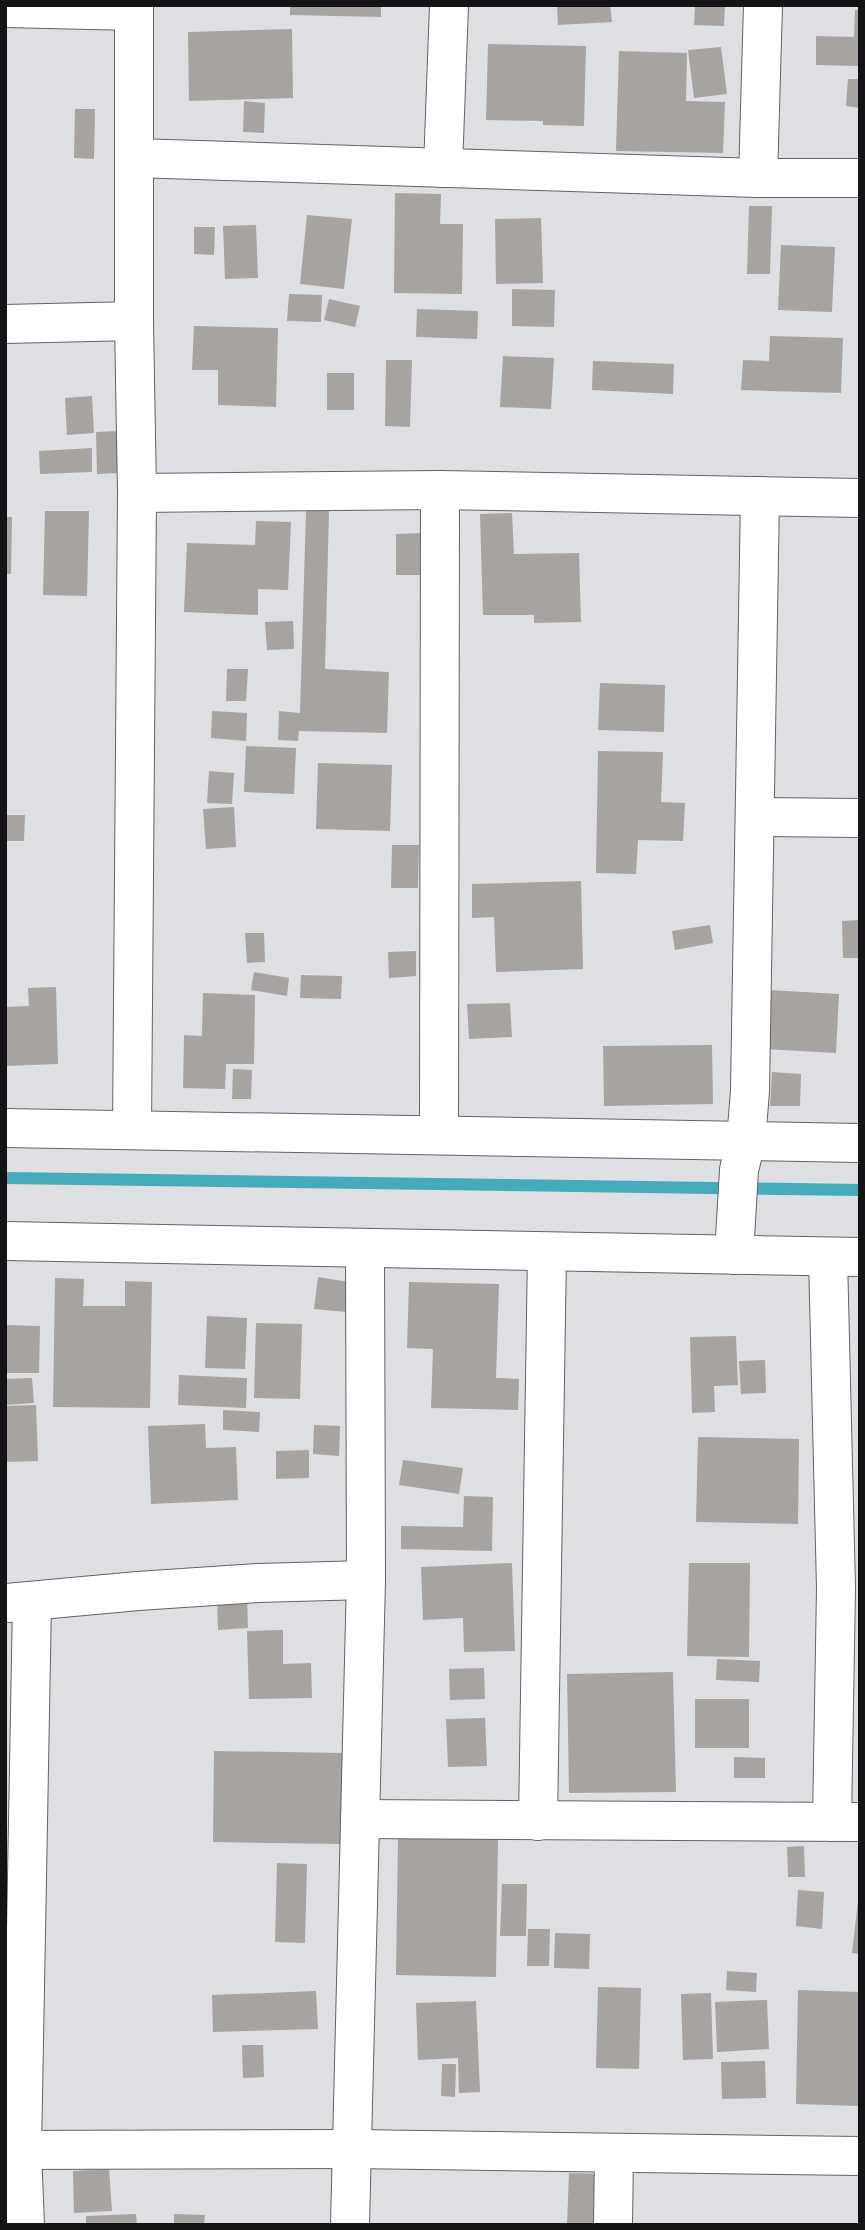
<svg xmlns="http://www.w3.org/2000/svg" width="865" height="2230" viewBox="0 0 865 2230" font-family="'Source Serif 4',serif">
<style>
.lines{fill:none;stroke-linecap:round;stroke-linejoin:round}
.stream{stroke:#45aaba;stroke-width:12}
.building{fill:#a7a3a0}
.minor-casing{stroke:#636367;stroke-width:40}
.minor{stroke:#fff;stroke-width:38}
</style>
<rect width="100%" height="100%" fill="#dedfe3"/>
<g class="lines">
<path class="stream" d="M5,1178L860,1190"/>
</g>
<g class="building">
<path d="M290,5H381V17L290,15Z"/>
<path d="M557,5H610L612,22L558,25Z"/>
<path d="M695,5H725L724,26L694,25Z"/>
<path d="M855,10H860V66L816,65V36L854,37Z"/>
<path d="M292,29L293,98L189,101L188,32Z"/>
<path d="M488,44L586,46L584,126L543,125V121L486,120Z"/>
<path d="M721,47L727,94L694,98L688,50Z"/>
<path d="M619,51L687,53L686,101L725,102L723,153L616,151Z"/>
<path d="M848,79H860V108L846,106Z"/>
<path d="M244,101L265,103L264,133L243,132Z"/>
<path d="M75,109H95L94,159L74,158Z"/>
<path d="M395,193L441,194L440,224H463L462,294L394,293Z"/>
<path d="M749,206H772L770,274H747Z"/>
<path d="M307,215L352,219L344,289L300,284Z"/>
<path d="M541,218L543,283L496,284L495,219Z"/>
<path d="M256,225L258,278L225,279L223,226Z"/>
<path d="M194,227H215L214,255L194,254Z"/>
<path d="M781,245L835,247L832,312L778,310Z"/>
<path d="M512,289L555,290L554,327L512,326Z"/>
<path d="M289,294L322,295L321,322L287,321Z"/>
<path d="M329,299L360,306L355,327L324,320Z"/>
<path d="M417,309L478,311L477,339L416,337Z"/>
<path d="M194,326L278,328L276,407L218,405V370H192Z"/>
<path d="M770,336L843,338L841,393L741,390L743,360L769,361Z"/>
<path d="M503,356L554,358L551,409L500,407Z"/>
<path d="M386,360H412L410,427L385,426Z"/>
<path d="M593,361L674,364L673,394L592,390Z"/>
<rect x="327" y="373" width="27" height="37"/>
<path d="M92,396L94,433L67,435L65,398Z"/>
<path d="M118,431L119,473L97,474L96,432Z"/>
<path d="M92,448V472L40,474L39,451Z"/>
<path d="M45,511H89L87,596L43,595Z"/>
<path d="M306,511H329L325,669L389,672L387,733L299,731L298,741L278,740L279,711L300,713Z"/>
<path d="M512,513L514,554L579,553L581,622L534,623V615H483L480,514Z"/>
<path d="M5,517H12L11,574H5Z"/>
<path d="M256,521L291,522L288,590L258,589V615L184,612L187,543L255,545Z"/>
<path d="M421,533L422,575H396V534Z"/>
<path d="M293,621L294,649L267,650L265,622Z"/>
<path d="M227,669H248L246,701H226Z"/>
<path d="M600,683L665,685L664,732L598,730Z"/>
<path d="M212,711L247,713L246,741L211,738Z"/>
<path d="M246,746L296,748L294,794L244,792Z"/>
<path d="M598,751L663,752L661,802L685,803L683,841L638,840L636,874L596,873Z"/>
<path d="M318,763L392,765L390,831L316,829Z"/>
<path d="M209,771L234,773L232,804L207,803Z"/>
<path d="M234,807L236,847L206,849L203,809Z"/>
<path d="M5,815H25L24,841H5Z"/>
<path d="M392,845H419L418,888H391Z"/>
<path d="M581,881L583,969L496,972L494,917L472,918V884Z"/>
<path d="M860,920V958H843L842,921Z"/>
<path d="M710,925L713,943L675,950L672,931Z"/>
<path d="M245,933H264L265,962L247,963Z"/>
<path d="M416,951V976L389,978L388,952Z"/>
<path d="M254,972L289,978L287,996L251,990Z"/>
<path d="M301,975L342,976L341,999L300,998Z"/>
<path d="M56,987L58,1064L5,1066V1007L29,1006L28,988Z"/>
<path d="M768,990L839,994L836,1053L765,1049Z"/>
<path d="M203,993L255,995L254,1064H226L225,1089L183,1088L184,1035L202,1036Z"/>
<path d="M510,1003L512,1037L469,1039L467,1004Z"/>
<path d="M712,1045L713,1104L604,1106L603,1046Z"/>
<path d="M233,1069L252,1070L251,1099H232Z"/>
<path d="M772,1072L801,1074L800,1106H770Z"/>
<path d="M318,1277L349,1282L346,1312L314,1309Z"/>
<path d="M55,1278L84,1279L83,1306H125V1281L152,1282L150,1408L53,1407Z"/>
<path d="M409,1282L499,1284L496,1378L519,1379L518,1410L431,1408L433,1349L407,1348Z"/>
<path d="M207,1316L247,1318L245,1369L205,1368Z"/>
<path d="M256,1323L302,1324L300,1399L254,1398Z"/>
<path d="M5,1325L40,1326L39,1373H5Z"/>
<path d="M736,1336L738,1385L714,1386L715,1412L692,1413L690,1337Z"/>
<path d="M765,1360L766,1393L741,1394L739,1361Z"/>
<path d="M179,1375L247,1378L246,1408L178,1405Z"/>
<path d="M32,1378L34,1403L5,1405V1379Z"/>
<path d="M36,1405L38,1461L5,1462V1406Z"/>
<path d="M223,1410L260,1412L259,1432L223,1430Z"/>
<path d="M205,1424L206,1448L236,1447L238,1500L151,1504L148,1426Z"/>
<path d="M314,1425L340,1426L339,1456L313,1454Z"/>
<path d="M698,1437L799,1439L798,1524L696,1522Z"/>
<path d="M309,1450V1478L276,1479V1451Z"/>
<path d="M403,1460L463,1468L459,1494L399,1485Z"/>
<path d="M464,1496L493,1497L492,1551L401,1549V1526L463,1527Z"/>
<path d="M512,1563L515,1651L464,1652L463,1618L423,1620L421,1567Z"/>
<path d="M689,1563H750L749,1657L687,1656Z"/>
<path d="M247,1595L248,1628L218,1630L217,1597Z"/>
<path d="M283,1630V1664L311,1663L312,1698L249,1699L247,1631Z"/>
<path d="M717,1659L760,1661L759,1682L716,1680Z"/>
<path d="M484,1668L485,1699L450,1700L449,1669Z"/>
<path d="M673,1672L676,1792L569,1793L567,1674Z"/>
<rect x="695" y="1699" width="54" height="49"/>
<path d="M485,1718L487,1766L448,1767L446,1719Z"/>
<path d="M214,1751L343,1753L341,1844L213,1842Z"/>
<path d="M734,1757L765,1758V1778H734Z"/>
<path d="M398,1837L498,1839L496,1977L396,1975Z"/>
<path d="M804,1846L805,1877H788L787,1847Z"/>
<path d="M277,1863L307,1864L305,1943L275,1942Z"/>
<path d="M502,1884H527L526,1936H500Z"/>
<path d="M798,1890L824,1892L822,1929L796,1926Z"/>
<path d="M858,1901L860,1902V1954L852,1953Z"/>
<path d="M528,1929H550L549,1966H527Z"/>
<path d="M555,1933L590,1934L589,1969L554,1968Z"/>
<path d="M727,1971L757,1973L756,1992L726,1990Z"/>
<path d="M598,1987L641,1988L639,2069L596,2068Z"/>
<path d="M798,1990L860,1992L859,2106L796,2104Z"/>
<path d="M316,1991L318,2029L213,2032L212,1995Z"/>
<path d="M711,1993L713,2059L683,2060L681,1994Z"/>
<path d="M767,2000L769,2049L717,2052L715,2002Z"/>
<path d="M476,2001L480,2092L459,2093L458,2058L418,2060L416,2003Z"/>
<path d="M242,2045H263L264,2077L243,2078Z"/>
<path d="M765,2061L766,2098L722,2099L721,2062Z"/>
<path d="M442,2064H456L455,2097L441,2096Z"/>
<path d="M109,2169L112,2211L74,2213L73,2171Z"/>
<path d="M569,2173L601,2174L600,2225H567Z"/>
<path d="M136,2214L137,2225H86V2216Z"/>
<path d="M174,2214L205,2215L204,2225H174Z"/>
</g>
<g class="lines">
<g class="minor-casing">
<g id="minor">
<path d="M5,8L134,11"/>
<path d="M135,158L758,178H860"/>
<path d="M443,168L449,5"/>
<path d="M758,178L763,5"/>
<path d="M5,324L134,321"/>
<path d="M137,493L440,490L860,498"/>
<path d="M755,817L860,818"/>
<path d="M5,1128L860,1143"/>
<path d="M132,1130L137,493L134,321V5"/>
<path d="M439,1135L440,490"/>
<path d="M5,1241L860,1257"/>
<path d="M734,1255L739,1170L746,1141L750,1091L760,496"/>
<path d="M828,1257L836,1588L832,1822"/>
<path d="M7,1603L138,1591L258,1583L366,1580"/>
<path d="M360,1819L860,1822"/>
<path d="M538,1821L547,1252"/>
<path d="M5,2150L354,2149L860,2156"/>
<path d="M25,2225L22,2151L32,1602"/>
<path d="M350,2225L366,1580L365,1249"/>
<path d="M613,2225L614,2153"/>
</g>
</g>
<use href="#minor" class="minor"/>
</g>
<rect width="865" height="2230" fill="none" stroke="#141416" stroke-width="14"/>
</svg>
